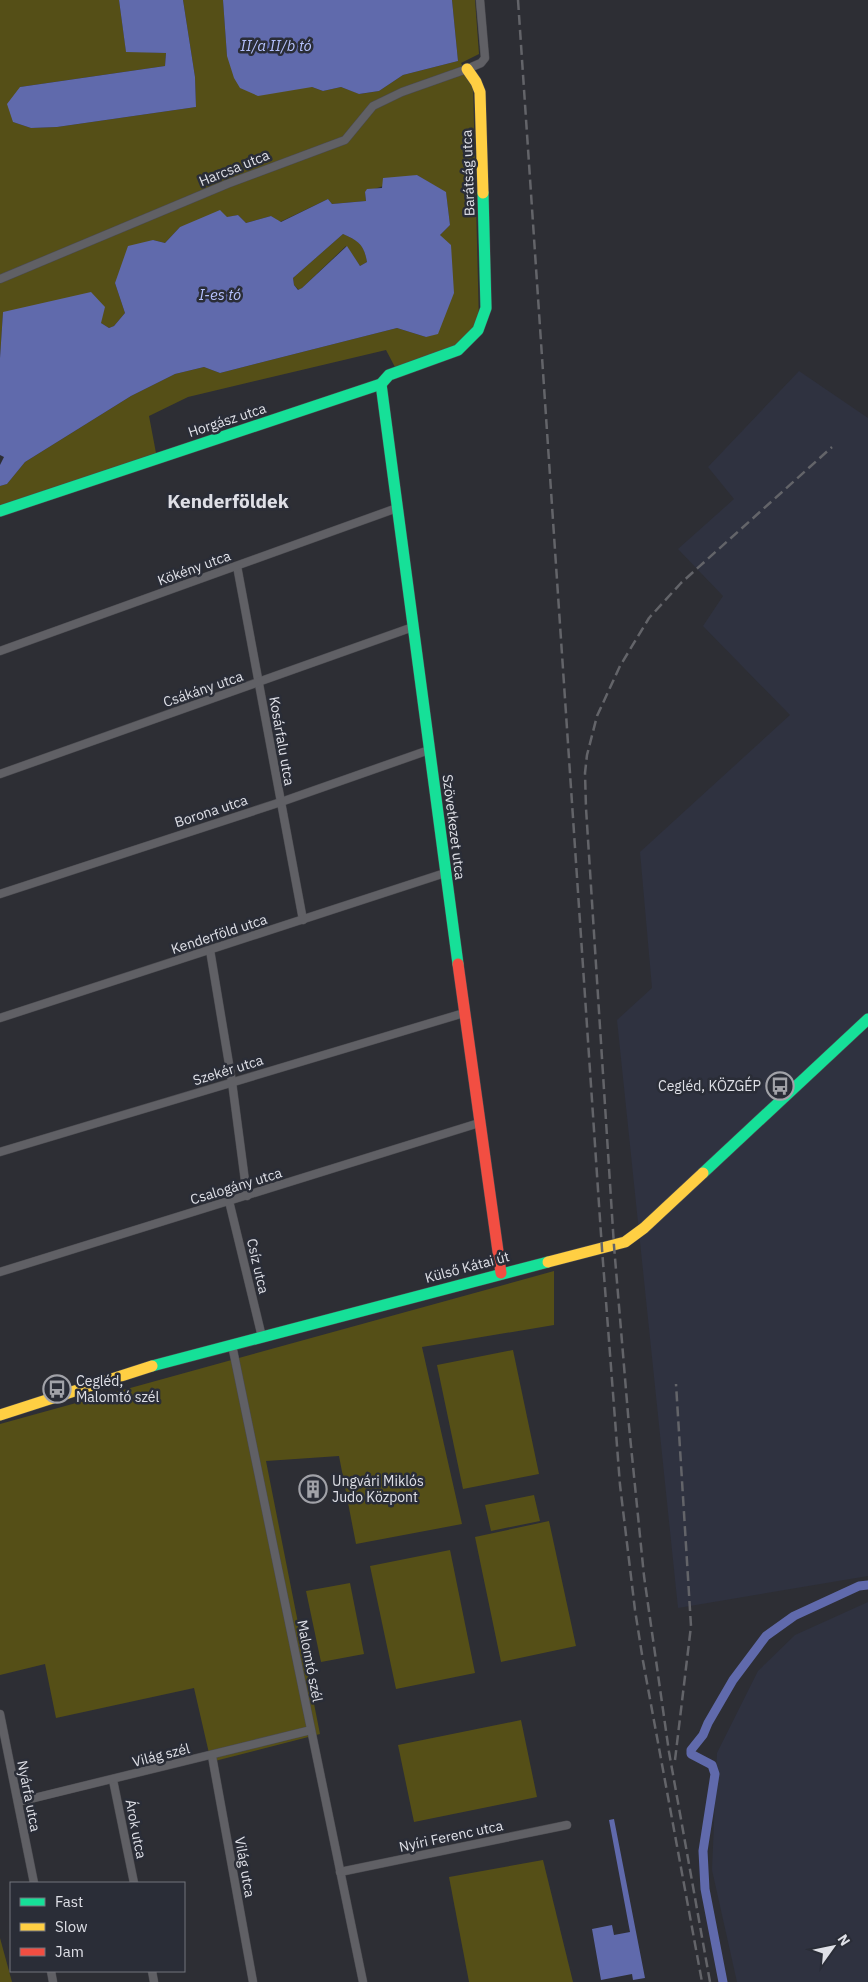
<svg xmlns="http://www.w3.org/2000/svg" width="868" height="1982" viewBox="0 0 868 1982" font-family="'IBM Plex Sans',sans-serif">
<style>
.built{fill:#2f3240}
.green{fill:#554f17}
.water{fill:#606aac;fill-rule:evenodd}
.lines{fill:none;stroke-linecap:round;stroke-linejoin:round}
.canal{stroke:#606aac;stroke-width:9}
.street-casing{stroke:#4b4b50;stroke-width:9}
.fast-casing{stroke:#4b4b50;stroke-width:12}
.slow-casing{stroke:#4b4b50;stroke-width:12}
.jam-casing{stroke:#4b4b50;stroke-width:12}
.street{stroke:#606065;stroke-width:8}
.fast{stroke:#16e098;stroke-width:11}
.slow{stroke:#ffcf43;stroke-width:11}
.jam{stroke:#f24e42;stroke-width:11}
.rail{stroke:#636469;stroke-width:2.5;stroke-dasharray:10 5;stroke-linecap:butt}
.labels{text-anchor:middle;stroke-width:5;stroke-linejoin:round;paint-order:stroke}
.street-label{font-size:14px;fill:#dfe0e7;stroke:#2a2d37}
.poi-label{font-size:14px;fill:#dfe0e7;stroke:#2a2d37;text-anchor:start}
.water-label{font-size:15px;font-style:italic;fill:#b5c1fc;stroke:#2a2d37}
.district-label{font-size:19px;font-weight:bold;fill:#dfe0e7;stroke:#2a2d37}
</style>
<rect width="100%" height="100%" fill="#2d2e34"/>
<g class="built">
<path d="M799,371L868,418V1576L678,1608L617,1020L652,988L640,852L790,715L703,626L723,596L678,549L734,499L708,467Z"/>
<path d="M868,1602V1982H737L712,1870L717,1753L758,1671L795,1635Z"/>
</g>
<g class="green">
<path d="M0,0H119L126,51L166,53L165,66L20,87L13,122L31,128L57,127L196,107L195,77L183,0H223L227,56L323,91L341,87L360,94L379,91L403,75L458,61L452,0H475L479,54L461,63L473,85L479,322L456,348L396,369L386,350L188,397L149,416L156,453L0,508V486L7,484L25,462L131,396L175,374L204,367L220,373L397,328L426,337L440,235L450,225L446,193L417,175L365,192L366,201L332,204L328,199L280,222L271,216L246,223L238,215L180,227L165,243L153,240L115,283L125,313L114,326L109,328L101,323L3,312L0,358Z"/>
<path d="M343,234C359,241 364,244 367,262L360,266L346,246L302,288L299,290L294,285L293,278Z"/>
<path d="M554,1271V1325L422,1347L462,1524L356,1544L339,1456L266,1461L320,1734L211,1762L194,1688L56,1718L45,1664L0,1675V1424Z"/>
<path d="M513,1350L539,1474L463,1489L437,1365Z"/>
<path d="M534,1495L540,1521L491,1531L485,1505Z"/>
<path d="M549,1521L576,1646L501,1662L475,1537Z"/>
<path d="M450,1550L475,1673L396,1689L370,1566Z"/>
<path d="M350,1583L364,1654L321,1662L306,1591Z"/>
<path d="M521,1720L537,1797L414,1822L398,1745Z"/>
<path d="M543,1860L573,1982H469L449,1877Z"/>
<path d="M0,1938L12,1982H0Z"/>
</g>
<g class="water">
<path d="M119,0H183L195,77L196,107L57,127L31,128L13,122L7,104L20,87L165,66L166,53L126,52Z"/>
<path d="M223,0H452L458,61L403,75L379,91L359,94L341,87L323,91L312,87L258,96L240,88L234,78L227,56Z"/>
<path d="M417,175L446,192L450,225L440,235L451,245L454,293L438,334L426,337L397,328L220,373L204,367L175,374L131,396L25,462L7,484L0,486V465L4,457L0,455V358L3,312L91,292L105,307L101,323L109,328L114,326L125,313L115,283L128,246L153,240L165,243L180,227L220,210L227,217L238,215L246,223L271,216L281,222L328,199L332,204L366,201L365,192L367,189L382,188L383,178ZM343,234C359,241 364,245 367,262L360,266L347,246L302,288L298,290L294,285L293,278Z"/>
<path d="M614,1819L645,1978L633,1980L632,1974L601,1980L592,1929L612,1925L614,1935L630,1932L609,1820Z"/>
</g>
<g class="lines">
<path class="canal" d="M723,1982L705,1889L703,1851L715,1774L712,1765L691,1754V1750L703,1735L708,1723L733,1680L766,1636L794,1616L859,1586L868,1585"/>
<g class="street-casing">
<g id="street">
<path d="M0,279L227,184L345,140L373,106L402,92L467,69L481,63L485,58L480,0"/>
<path d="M237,566L303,920"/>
<path d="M0,651L397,508"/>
<path d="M0,774L413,627"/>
<path d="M0,894L281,802L429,750"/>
<path d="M210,950L232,1082L247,1196"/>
<path d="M0,1018L445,873"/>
<path d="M0,1152L464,1013"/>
<path d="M229,1201L262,1337"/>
<path d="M0,1272L479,1123"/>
<path d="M232,1345L363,1982"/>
<path d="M0,1714L34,1883"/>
<path d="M212,1756L253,1982"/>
<path d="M113,1780L134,1883"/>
<path d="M18,1802L311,1730"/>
<path d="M340,1872L567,1825"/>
<path d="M51,1971L53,1982"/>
<path d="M152,1971L154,1982"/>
</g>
</g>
<g class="fast-casing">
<g id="fast">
<path d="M381,384L458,964"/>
<path d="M0,511L381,384L389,375L458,350L478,330L486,308L483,193"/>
<path d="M703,1173L868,1019"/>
<path d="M152,1366L548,1262"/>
</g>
</g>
<g class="slow-casing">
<g id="slow">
<path d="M467,69L476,82L480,92L483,193"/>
<path d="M548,1262L625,1242L644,1228L703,1173"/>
<path d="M0,1415L152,1366"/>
</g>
</g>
<g class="jam-casing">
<path id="jam" d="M458,964L501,1273"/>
</g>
<use href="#street" class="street"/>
<use href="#fast" class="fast"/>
<use href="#slow" class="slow"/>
<use href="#jam" class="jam"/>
<g class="rail">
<path d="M518,0L602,1249L620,1485L635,1610L643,1661L702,1982"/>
<path d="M675,1760L691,1626L676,1384"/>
<path d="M710,1982L669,1752L644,1576L629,1426L614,1246L586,808L585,773L587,755L597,716L620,666L649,618L681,583L832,447"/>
</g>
</g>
<defs>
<g id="bus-ring" transform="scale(1.4375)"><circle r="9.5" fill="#2a2d37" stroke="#a1a2a8" stroke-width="1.5"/><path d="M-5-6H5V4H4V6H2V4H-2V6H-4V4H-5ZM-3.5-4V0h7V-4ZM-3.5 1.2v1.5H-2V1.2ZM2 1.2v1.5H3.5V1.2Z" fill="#a1a2a8"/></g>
<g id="building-ring" transform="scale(1.4375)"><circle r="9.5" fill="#2a2d37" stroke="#a1a2a8" stroke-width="1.5"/><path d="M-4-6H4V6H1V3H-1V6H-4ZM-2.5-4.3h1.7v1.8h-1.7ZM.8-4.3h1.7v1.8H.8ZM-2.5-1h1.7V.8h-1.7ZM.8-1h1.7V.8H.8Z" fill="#a1a2a8"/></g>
</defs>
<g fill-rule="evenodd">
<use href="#bus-ring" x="780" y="1086"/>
<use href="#bus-ring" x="57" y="1389"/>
<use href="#building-ring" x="313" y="1489"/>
</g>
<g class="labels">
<g class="street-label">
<text transform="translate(234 168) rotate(-22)" y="5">Harcsa utca</text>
<text transform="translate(468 173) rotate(-92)" y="5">Barátság utca</text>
<text transform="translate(227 420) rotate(-18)" y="5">Horgász utca</text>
<text transform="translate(194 568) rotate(-20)" y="5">Kökény utca</text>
<text transform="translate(203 689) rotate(-19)" y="5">Csákány utca</text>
<text transform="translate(282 741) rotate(80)" y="5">Kosárfalu utca</text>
<text transform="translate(211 811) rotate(-18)" y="5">Borona utca</text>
<text transform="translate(454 827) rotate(83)" y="5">Szövetkezet utca</text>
<text transform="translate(219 934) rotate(-18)" y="5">Kenderföld utca</text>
<text transform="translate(228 1070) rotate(-17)" y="5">Szekér utca</text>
<text transform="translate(236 1186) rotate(-17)" y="5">Csalogány utca</text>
<text transform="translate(258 1266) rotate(77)" y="5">Csíz utca</text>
<text transform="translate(467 1267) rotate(-15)" y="5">Külső Kátai út</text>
<text transform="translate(310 1661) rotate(79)" y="5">Malomtó szél</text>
<text transform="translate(161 1755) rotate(-14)" y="5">Világ szél</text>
<text transform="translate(29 1796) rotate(79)" y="5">Nyárfa utca</text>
<text transform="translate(136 1829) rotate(79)" y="5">Árok utca</text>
<text transform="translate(451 1836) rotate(-12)" y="5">Nyíri Ferenc utca</text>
<text transform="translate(245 1867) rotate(80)" y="5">Világ utca</text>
</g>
<g class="poi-label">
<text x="761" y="1091" text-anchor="end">Cegléd, KÖZGÉP</text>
<text x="76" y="1386">Cegléd,<tspan x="76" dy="16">Malomtó szél</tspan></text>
<text x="332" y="1486">Ungvári Miklós<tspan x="332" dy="16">Judo Központ</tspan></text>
</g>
<g class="water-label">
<text x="276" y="51">II/a II/b tó</text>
<text x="220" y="300">I-es tó</text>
</g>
<g class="district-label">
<text x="228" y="508">Kenderföldek</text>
</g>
</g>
<rect x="10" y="1882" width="175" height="90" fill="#2a2d37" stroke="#72757d"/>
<rect x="20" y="1898" width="25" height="8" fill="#16e098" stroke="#72757d"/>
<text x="55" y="1907" font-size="15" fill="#dfe0e7">Fast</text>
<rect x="20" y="1923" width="25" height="8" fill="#ffcf43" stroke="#72757d"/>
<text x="55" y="1932" font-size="15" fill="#dfe0e7">Slow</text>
<rect x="20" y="1948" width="25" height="8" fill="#f24e42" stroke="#72757d"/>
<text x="55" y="1957" font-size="15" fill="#dfe0e7">Jam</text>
<g transform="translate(833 1947) rotate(57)" stroke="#2a2d37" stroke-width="4" paint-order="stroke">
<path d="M0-4L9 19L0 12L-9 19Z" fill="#dfe0e7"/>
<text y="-8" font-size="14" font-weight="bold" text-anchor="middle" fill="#dfe0e7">N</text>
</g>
</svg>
